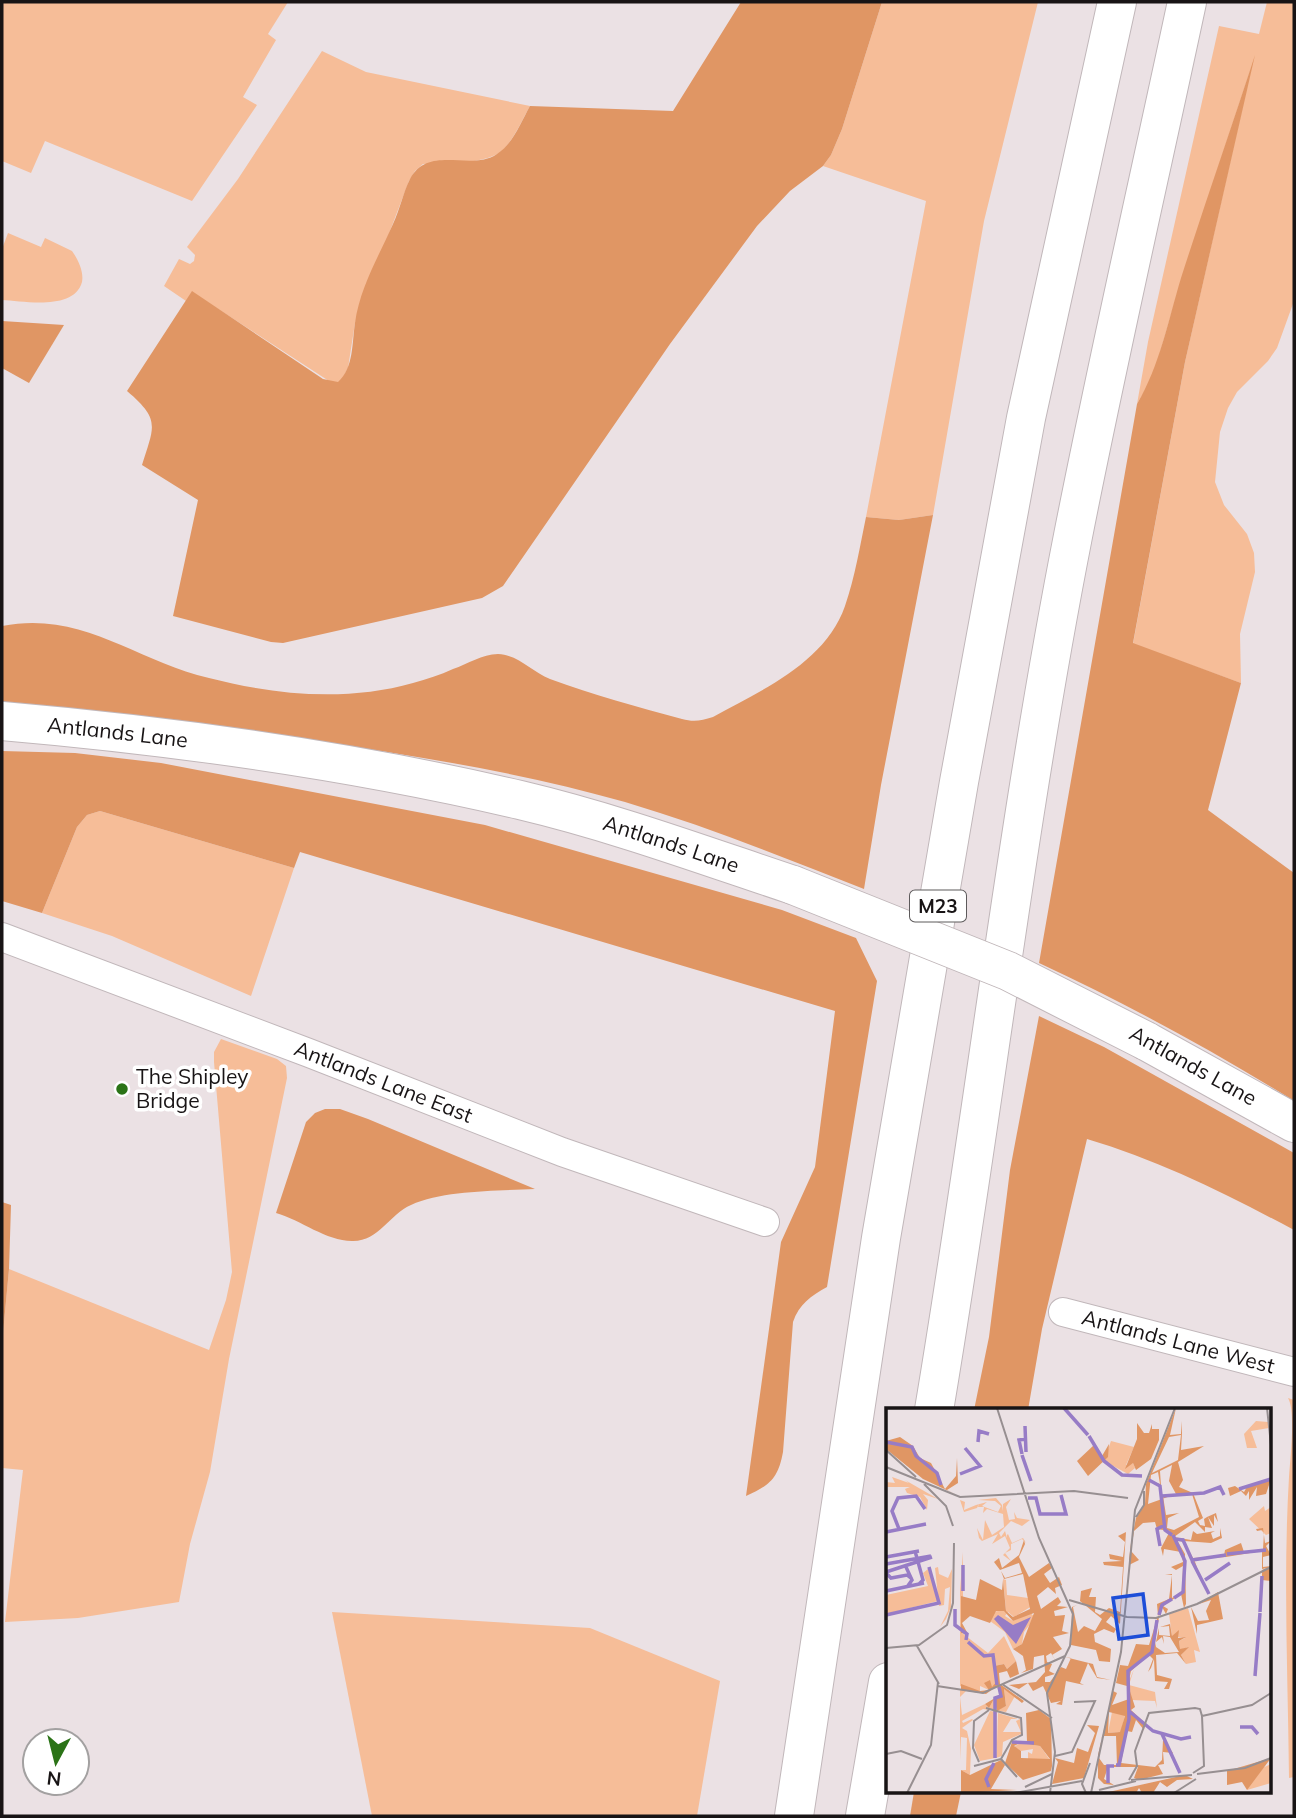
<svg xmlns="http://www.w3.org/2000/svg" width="1296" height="1818" viewBox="0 0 1296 1818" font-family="Mulish,sans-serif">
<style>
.green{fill:#f6bd98}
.forest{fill:#e09664}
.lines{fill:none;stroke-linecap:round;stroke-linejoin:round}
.minor-casing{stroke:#c1b7ba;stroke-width:30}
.secondary-casing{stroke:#c1b7ba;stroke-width:40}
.motorway-casing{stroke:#c1b7ba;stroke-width:40}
.minor{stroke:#fff;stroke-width:28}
.secondary{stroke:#fff;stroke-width:38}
.motorway{stroke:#fff;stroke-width:38}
.secondary-bridge-casing{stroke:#c1b7ba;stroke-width:40;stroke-linecap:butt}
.secondary-bridge{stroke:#fff;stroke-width:38}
.poi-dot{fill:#2b7317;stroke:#fff;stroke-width:2.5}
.labels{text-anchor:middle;stroke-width:7;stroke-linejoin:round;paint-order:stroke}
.shield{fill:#fff;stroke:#5d5a5b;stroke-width:2}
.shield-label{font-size:19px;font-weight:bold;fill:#181415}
.street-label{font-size:21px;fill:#181415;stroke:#fff}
.poi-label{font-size:21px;fill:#181415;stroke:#fff;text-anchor:start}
.inset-river{fill:none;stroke:#977cc6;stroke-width:3.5}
.inset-road{fill:none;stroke:#978f91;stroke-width:2}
.view{fill:#1d4ed8;fill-opacity:0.15;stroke:#1d4ed8;stroke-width:3.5}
.inset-edge{fill:none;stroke:#181415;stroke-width:3.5}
</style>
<rect width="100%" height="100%" fill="#ebe1e4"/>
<g class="green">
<path d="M2,2H288L268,34L276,40L243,97L257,105L192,201L45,141L31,173L2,161Z"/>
<path d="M882,2H1038L984,221L933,515L899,520L866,517L926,201L823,166L831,155L842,129Z"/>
<path d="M1267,2H1294V301L1277,348L1268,361L1237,392L1228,408L1220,432L1215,482L1224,505L1247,534L1254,553L1255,572L1240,634L1241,683L1133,644L1185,362L1252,65L1182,277L1157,363L1148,385L1137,404L1148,342L1219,26L1259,34Z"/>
<path d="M322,51L366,72L530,106C522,120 515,137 504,149C488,165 445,163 423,164L415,171L409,181L355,323L348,368L343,378L338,383H332L192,292L186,301L164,286L179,259L190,264L194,261L195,255L187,247L238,179Z"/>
<path d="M8,233L41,247L45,238L72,251C78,259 84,272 82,282C74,311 24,301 2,300V249Z"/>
<path d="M100,811L294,868L251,996L112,936L42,913L77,827L87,815Z"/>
<path d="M221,1039L277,1059L286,1066L287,1078L229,1359L210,1472L190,1544L179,1602L78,1618L5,1622L23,1470L2,1468V1344L9,1269L209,1350L226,1300L232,1272L214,1062V1052Z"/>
<path d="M1288,1398L1294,1400V1777L1289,1778C1288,1678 1283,1577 1289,1477C1290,1460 1296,1411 1288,1398Z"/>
<path d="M332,1612L590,1628L720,1681L697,1816H372Z"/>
</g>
<g class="forest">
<path d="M741,2H882L842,129L831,155L823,166L790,191L757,226L670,344L503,586L482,598L283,643L271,642L173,616L198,500L142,465C154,426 161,420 127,391L192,291L323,379L338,382C354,368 352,342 355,323C360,287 379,256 393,224C400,209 403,193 410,179C429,144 471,172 497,154C513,144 521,122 530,106L673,111Z"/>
<path d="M1255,55L1185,362L1133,643L1241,683L1208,810L1294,873V1101C1212,1050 1127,1004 1039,963L1137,404C1160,365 1168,321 1181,278C1205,203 1231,129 1255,55Z"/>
<path d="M2,321L64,325L29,383L2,368Z"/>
<path d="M933,515L881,785L864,889C785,858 706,826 625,802C523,773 418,756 313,741C209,727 106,716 2,706V626C82,610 136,661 209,678C275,695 346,702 413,683C427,679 440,675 453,669C468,664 482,654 498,654C519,655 532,672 550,679C593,695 638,707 682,719C693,722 701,721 713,717C762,690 825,663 845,606C855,577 860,546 866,517L899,520Z"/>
<path d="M2,751L75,753L161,763L485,825L782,910L856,938L877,981L827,1287C811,1296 799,1304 793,1322L783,1452C778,1479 770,1485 746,1496L781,1242L815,1167L835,1011L300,852L294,868L100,811L87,815L77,827L42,913L2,901Z"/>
<path d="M1039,1016L1104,1047L1294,1153V1230C1228,1195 1159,1160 1087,1139L1042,1329L1028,1410H974L989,1337L1010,1170Z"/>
<path d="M325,1109H340L368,1119L535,1189C499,1191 444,1190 411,1205C390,1214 378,1242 352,1241C326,1241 301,1220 276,1213L306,1122L315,1113Z"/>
<path d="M2,1202L11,1205L9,1269L2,1344Z"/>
<path d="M914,1792H961L956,1816H910Z"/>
</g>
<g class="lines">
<g class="minor-casing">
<g id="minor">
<path id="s1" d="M2,937L309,1053L562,1152L765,1222"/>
<path id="s2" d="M1063,1312L1294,1372"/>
</g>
</g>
<g class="secondary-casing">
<g id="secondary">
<path id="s3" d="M2,721C176,736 349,760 520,800C613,822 703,855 793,885"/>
<path d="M1146,1041L1294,1123"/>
</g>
</g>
<g class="motorway-casing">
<g id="motorway">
<path d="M934,1410C983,1119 1016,826 1073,536C1108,358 1149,180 1187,2"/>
<path d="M794,1816L881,1238L959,782L1026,418L1117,2"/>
<path d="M865,1816L888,1682"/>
</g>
</g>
<use href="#minor" class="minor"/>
<use href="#secondary" class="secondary"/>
<use href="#motorway" class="motorway"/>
<g class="secondary-bridge-casing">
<path id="secondary-bridge" d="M793,885L1008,971L1146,1041"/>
</g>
<use href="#secondary-bridge" class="secondary-bridge"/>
</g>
<circle class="poi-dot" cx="122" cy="1089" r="7"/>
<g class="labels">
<rect class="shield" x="910" y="890.5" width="56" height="31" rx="5"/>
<g class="shield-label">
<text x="938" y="913">M23</text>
</g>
<g class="street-label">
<text dy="7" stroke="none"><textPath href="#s3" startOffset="116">Antlands Lane</textPath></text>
<text dy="7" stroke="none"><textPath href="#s3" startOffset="682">Antlands Lane</textPath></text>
<text transform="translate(1193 1066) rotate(29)" y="7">Antlands Lane</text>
<text dy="7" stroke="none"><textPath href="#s1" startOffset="408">Antlands Lane East</textPath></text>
<text dy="7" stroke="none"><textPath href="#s2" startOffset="119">Antlands Lane West</textPath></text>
</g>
<g class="poi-label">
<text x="136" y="1084">The Shipley<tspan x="136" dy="24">Bridge</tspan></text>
</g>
</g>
<g transform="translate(886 1408)">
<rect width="385" height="385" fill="#ebe1e4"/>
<path d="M370,13L382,14L383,20L365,23L371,40H361L358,26ZM225,33L248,39L240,57L247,55L249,60L242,66L218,53ZM6,69L23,75L19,72L52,91L37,86L42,92L41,102L34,89L21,85L19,81L24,79H0V74L9,75ZM140,88L125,91L120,99L123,112L129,111L128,104L131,110L144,112L136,118L125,113L113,125L115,129L119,123L121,130V127L122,126L126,135L137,130L140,135L136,131L125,136V142L119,145L125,153L117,147L124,140L119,128L106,136L112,126L96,133L93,130L91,120L97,132L99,112L106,127L118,119L117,106L101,101L97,105L98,99H92L93,96L91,100L78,104L74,92L79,94L78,102L90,97L101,94L96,98L112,104L115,98L109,93L92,92L110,90L116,97L117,103V96L125,91ZM378,98L379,103L385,99V125L380,127L363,111ZM77,144V191L90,192H77L75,188L76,225L102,245L118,228L130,253L121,261L118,256L108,258L110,278L103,282L94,278V284L74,278V183ZM52,159L53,166L62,170L66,161L65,199L60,211L54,219L62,203L64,179L59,181L58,197L53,198L49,160ZM42,161L52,193L0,206V187L42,178L37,165ZM117,171L120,172L121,187L142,190L140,181L146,198L128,209L122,204L119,208L127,213L144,204L149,210L138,224L136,236L127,241L119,224L104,213L105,204L120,202ZM302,200L314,244L308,242L310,254L300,256L295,247L302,239L294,242L293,233L299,230L286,228L283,206ZM248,261L243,277L269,284L271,300L269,293L245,292L242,277L243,273ZM74,281L80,283L74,289L76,307L99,296L103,300L108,291L111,302L120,298L119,289L118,294L110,292L119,289L118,281L129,288L120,304L97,301L76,313L77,315L86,311L87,312L76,320L81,323L85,341L84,367L75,362H80L81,330L75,329L74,352ZM104,303L111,304L112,335V305L132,311H125L117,324H135L130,313L134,311L135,326L117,334L116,348L110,350L111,336L109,350L94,353L88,337ZM226,304L239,307L235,324L222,325ZM134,335L154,338L164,352L142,351V344L146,346L147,341L135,343L128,339ZM385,356V375L361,382L372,362Z" fill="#f6bd98"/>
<path d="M290,0L284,27L295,26V13L296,25L295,42L318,38L292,54L297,72L293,79L307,85L317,110L312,113L314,117L319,118L318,111L321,109L330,105L332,114L328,107V118L322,109L326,120L319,119V124L309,114L288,129L305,132L307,123L311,126L329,123L325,125L327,131L334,128V120L336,130L325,135L298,133L307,150L338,148L339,142L355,135L358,144L377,141L378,125L376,122L371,123L370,121L377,120L379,135L385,133L380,138L385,147L377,149V159L385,158V173L376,172V162L381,160L376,161V143L340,149L308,151L313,165L297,134L291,132L299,146L300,196L298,200L295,186L277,198L282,201L280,206L276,199L275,204L272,208L271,196L283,191L286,167H279L286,166V190L296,184L297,158L290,162L285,159L297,154L295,144L278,141L277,148L275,140L284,123L271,121L269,114L257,115L248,123L245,143L253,152L243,157V152L245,135L250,110L259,96L260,76ZM295,27L292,52L266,65L283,29ZM286,57L283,73L290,86L262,96L265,67L272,64L274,76L265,73L275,78L274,63ZM306,86L313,109L288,122L281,120L282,110L293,105L280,107L277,88ZM251,15L258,25H263L266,16V21H273V32L265,51L250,62L247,55L239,61L251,31ZM14,29L27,38L34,50L45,55L59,81L70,68L71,50L72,75L61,82L71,87L37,71L0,41V33ZM223,36L222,49L202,68L191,53L208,37L216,48ZM385,71L380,86L370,88L371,79L363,92V83L360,88L355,83L344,88L342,80L349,78L358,84L362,77ZM240,124L234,216L225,208L220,214L230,221L228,225L218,221L208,226L209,234L225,241L224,254L213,253L210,242L185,237L186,199L191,197L187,199L192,224L198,218L209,223L216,211L194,193L195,183L206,180L203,189H210L209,204L214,207L223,200L234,204L237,159L218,157L217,154L236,153L224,151L223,146L237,149L239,134L232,128ZM138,132L139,136L133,149L143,169L163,155L166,160L158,166L164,175L173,169L176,177L169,180L170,186L162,179L151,188L155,201L172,189L175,194L171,198L182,199L168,203L169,208L179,207L176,223L183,225L167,229L176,241L166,247L171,255L165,245L160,248L161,254L166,256L163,263L169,266L159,269V274H164L175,259L180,261L185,250L179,249L207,256L211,269L225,272L211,270L202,255L194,275L198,277L180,273L176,297L170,296L175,293L165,295L157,278L147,283L142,275L133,281L123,277L150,274L159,264L158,247L148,249L147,261L135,265L140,262L137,248L127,241L136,236L148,205L127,213L118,203H110L104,215L84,208L76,215L82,226L75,225V188L90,192L94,171L116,182L117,172L120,203L127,209L144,201L137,166L118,171L115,163L119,170L136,165L133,155L114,162L108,154L113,150L116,160L120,157L133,147ZM332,184L337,211L311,217V226L305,199L312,213L323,212L320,203L325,192L313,196ZM273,209L269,234L270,239L279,245L293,244L284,229L277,228L278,236L276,229L270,234L273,220V227L284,228L283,218L274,219L284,216L286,228L293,222L292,230L300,229L293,233L294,241L303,239L295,247L300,256L291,245L270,247L271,267L286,271L283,281H278L282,274L269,273L268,251L265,260L262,264L267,251L263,247L245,263L242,277L249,299L245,302L259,315L258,322L250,312L246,324L241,323L235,355L269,359L276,352L277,332L287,345L277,344L278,356L272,357L277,366L253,372L248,370L252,359H222L218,371L228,377L218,376L212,370V347L227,283L231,285L226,297L243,291L241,278L230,275L234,257L242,258L250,236L263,237L271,211H267ZM223,304L239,308L234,324L222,325ZM216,328H230L231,357H218L213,350ZM130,253L133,266L124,270L121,263L113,265L114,276L138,293L136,295L118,281L120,298L111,303L108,291L103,300L99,296L114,287L111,278L100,286L75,282V276L94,283L95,275L94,283L103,282L98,275L104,272L106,279L111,273L108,258L118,256L121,261ZM153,302L165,311L166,358L165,363L137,372L119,355L126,334H141L140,305ZM134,335L154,338L164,351L135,350V343L128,338ZM201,317L213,318L198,370L166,376L172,354L169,350L188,355L191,340L202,344L209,325ZM385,350L361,382L356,374L341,377V363ZM115,352L119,357L105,381L131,382L75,385V352V362L84,367ZM299,367L307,371L291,372L281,379L274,374L267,385H256L253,380L250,385H218Z" fill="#e09664" fill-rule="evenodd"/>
<path d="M112,207L127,217L145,209L130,236L108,211Z" fill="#977cc6"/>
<path class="inset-river" d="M178,0L202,27M139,18L140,44M203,28L218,53L236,67L256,68M0,34L26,39L30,48L51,65L55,77M92,34L93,23L103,26M136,46L133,32L140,31M136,47L145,73M74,66L94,58L79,40M263,72L274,78L279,122L286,127M353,81L385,71M276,88L318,85L334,79L338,87M142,90H150L154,106H180L175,87M13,121L6,103L12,90L30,88L39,101M0,124L40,116M287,127L299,153L297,184L288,190M288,131L297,132L306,152L340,147M274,138L271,121L279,117M29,143L37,172L33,176M341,146L380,142M0,149L33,143M306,153L323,186M0,156L45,148M77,157V183M20,159L26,172L21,179M0,164L46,149M0,165L5,170L21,167L26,171M319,172L344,155M0,183L38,175M69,201V217L81,226L80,232M374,204L376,168M0,207L53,195L43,159M273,207L276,197L286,191M82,234L98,248L107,247L111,277M369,268L374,205M243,303L267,323L295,331L305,329M354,319H366L372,326M276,326L294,365M126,334L148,335M109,350V290L115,288L113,279M230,357H233L243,311L242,263L266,244L271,212M222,375V358H228M103,379L100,371L108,355"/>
<path class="inset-road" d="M111,0L153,130L187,206L184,238L161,285L169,344L164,385M381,0L385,37M0,42L30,69M0,59L74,89L188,83L242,90M38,76L60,98L67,118M250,109L258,97V83M183,192L241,209L270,210L311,196L385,159M31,238L53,276M0,240L33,237L61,217L67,195L68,135M116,276L166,310M51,278L97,285L179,248M100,300L135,310L136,327L126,332L115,351M316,308L366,297L385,285M0,346L15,343L36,351M169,348L186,344L209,293L188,294M115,351L131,369M93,354L87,340L88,313L103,302M88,358L115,351M307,365L318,358L316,308M311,366L359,360L385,350M243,372L251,358L249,343L263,305L309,300L314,301L316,308M245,372L306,367M139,379L166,366M213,382L250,373M21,385L45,337L52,274M128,385L196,373M200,385L196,376L204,355M205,385L235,244L249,102L289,0M288,385L310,371"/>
<path class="view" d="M257,186L262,227L233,231L227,190Z"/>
<rect width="385" height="385" class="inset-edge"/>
</g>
<rect width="1296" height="1818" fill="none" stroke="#181415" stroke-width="7"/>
<g transform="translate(56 1762) rotate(187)"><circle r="33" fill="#ffffff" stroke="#a3a1a1" stroke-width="2"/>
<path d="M0-5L12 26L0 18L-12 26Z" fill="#2b7317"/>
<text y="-10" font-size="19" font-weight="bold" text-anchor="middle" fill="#181415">N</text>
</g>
</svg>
